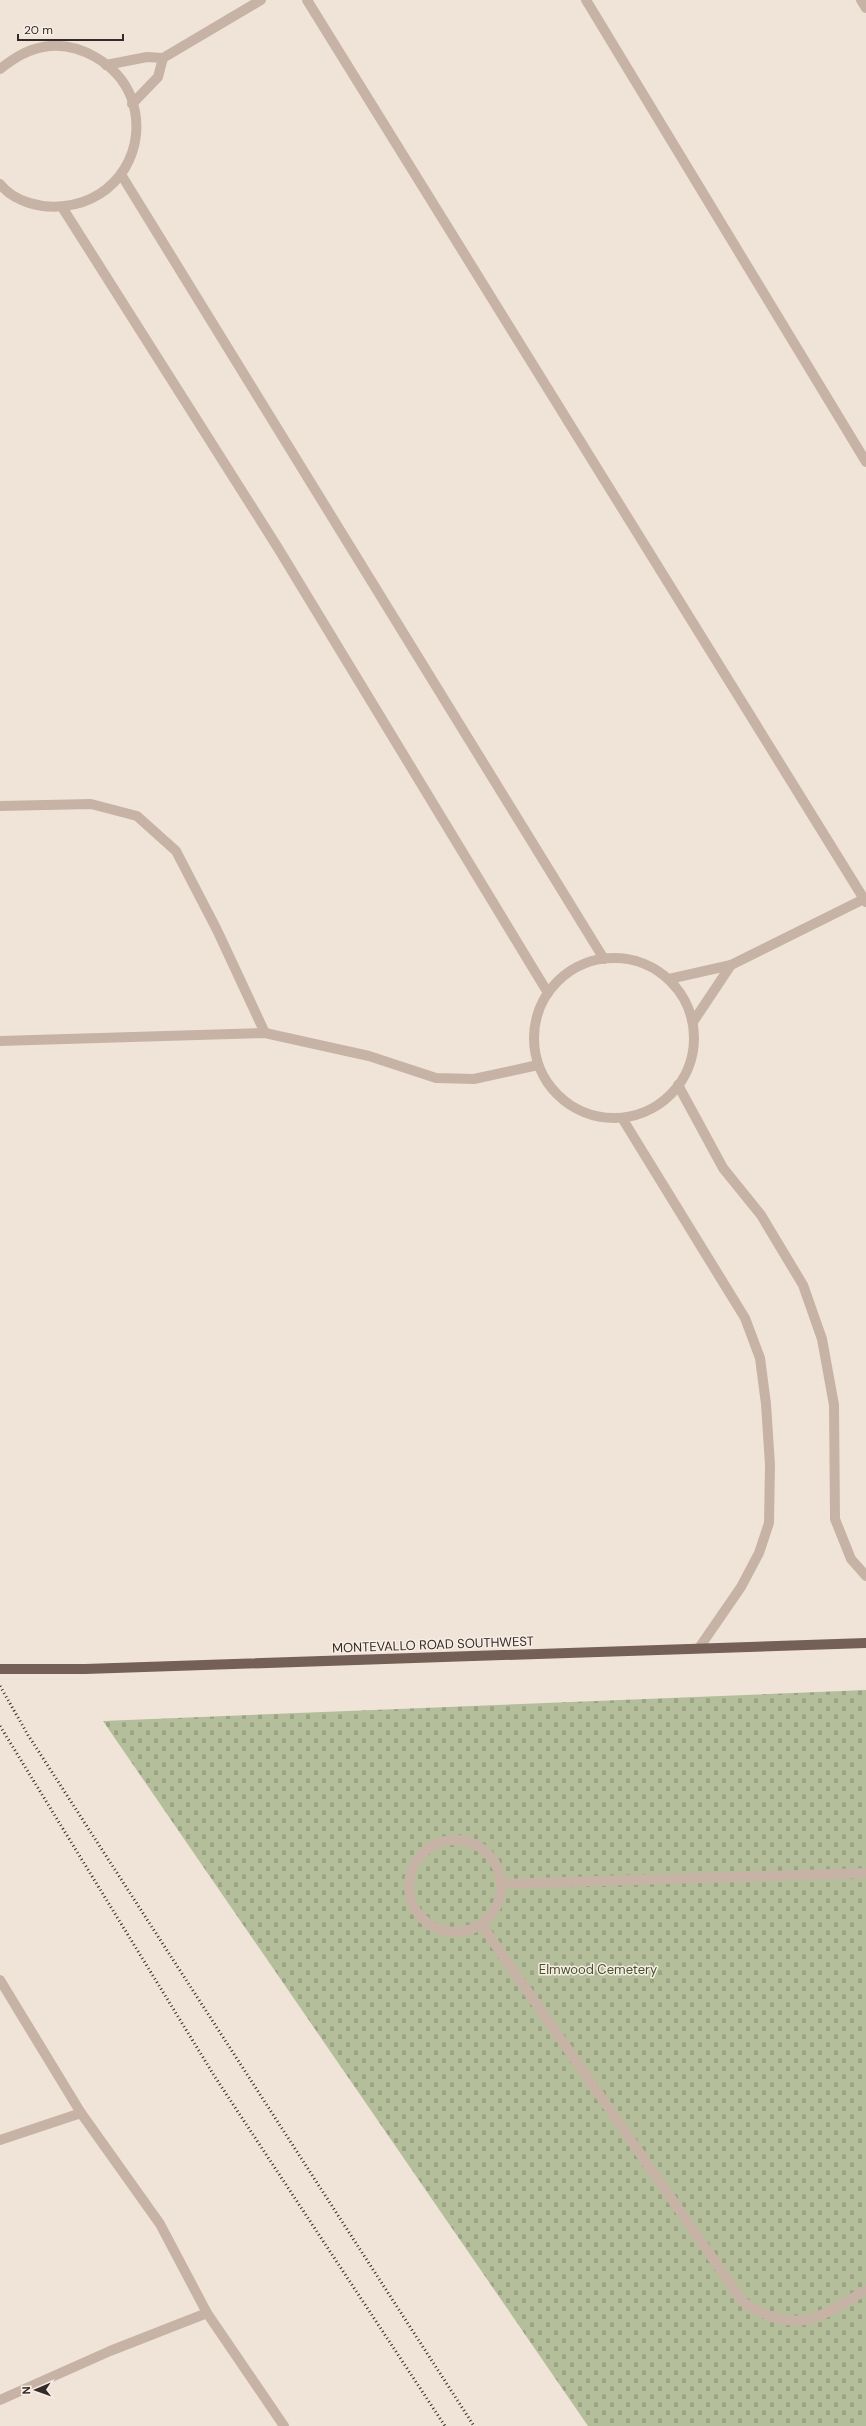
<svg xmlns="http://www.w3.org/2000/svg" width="866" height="2426" viewBox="0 0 866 2426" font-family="'DM Sans',sans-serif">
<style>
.cemetery{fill:url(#cemetery-stones)}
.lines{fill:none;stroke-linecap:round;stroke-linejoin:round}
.minor{stroke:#c7b3a6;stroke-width:10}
.major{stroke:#756058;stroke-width:10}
.rail{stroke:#342a27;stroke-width:3;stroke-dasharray:1 3;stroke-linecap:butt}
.labels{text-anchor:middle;stroke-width:3;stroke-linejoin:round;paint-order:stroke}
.street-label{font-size:13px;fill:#342a27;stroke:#f8eee5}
.park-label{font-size:13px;fill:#45512b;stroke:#f8eee5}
</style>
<defs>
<pattern id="cemetery-stones" width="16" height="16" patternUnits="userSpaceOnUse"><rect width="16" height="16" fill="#b4be9a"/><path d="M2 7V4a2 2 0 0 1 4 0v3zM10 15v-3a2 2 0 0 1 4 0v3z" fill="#9ba385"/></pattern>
</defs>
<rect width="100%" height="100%" fill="#f0e4d9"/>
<path class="cemetery" d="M866,1690V2426H588L103,1721Z"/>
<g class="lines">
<g class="minor">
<path d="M307,0L864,899L866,898"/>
<path d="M586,0L866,462"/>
<path d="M861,0L866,8"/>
<path d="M163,58L261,0"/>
<path d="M106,65L147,57L163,58L158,77L132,104"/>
<path d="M0,69C13,59 26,50 43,47C78,40 118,64 131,97C150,148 117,201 64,206C42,209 14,202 0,184"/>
<path d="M122,176L604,959"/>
<path d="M62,207L278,548L548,993"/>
<path d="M0,806L91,804L137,816L176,851L217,930L265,1033"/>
<circle cx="614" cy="1038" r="80"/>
<path d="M731,965L864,899L866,902"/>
<path d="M669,979L731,965L693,1022"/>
<path d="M0,1041L265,1033L369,1056L436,1078L474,1079L538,1065"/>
<path d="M678,1085L723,1168L761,1215L803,1285L822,1339L834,1405L835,1519L851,1559L866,1576"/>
<path d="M622,1118L745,1318L760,1358L766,1404L770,1465L769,1523L759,1553L741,1587L699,1648"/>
<circle cx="455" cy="1886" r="46"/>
<path d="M501,1884L866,1873"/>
<path d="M481,1924L743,2302C797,2336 817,2319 866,2290"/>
<path d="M0,1980L81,2113L160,2224L207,2313L284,2426"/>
<path d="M0,2140L81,2113"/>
<path d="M0,2400L110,2351L207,2313"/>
</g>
<path class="major" d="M0,1669H85L866,1643"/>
<g class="rail">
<path d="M0,1686L28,1735L474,2426"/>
<path d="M0,1726L215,2077L445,2426"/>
</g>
</g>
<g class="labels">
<g class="street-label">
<text transform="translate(433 1644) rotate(-2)" y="5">MONTEVALLO ROAD SOUTHWEST</text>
</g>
<g class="park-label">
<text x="598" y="1974">Elmwood Cemetery</text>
</g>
</g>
<g transform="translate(36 2390) rotate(268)" stroke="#f8eee5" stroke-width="3" paint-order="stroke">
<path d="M0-3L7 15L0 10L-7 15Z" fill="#342a27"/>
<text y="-6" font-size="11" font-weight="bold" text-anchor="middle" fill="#342a27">N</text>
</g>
<path d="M18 34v6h105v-6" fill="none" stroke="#342a27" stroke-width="2"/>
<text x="24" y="34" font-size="12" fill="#342a27" stroke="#f8eee5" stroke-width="3" paint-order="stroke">20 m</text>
</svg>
